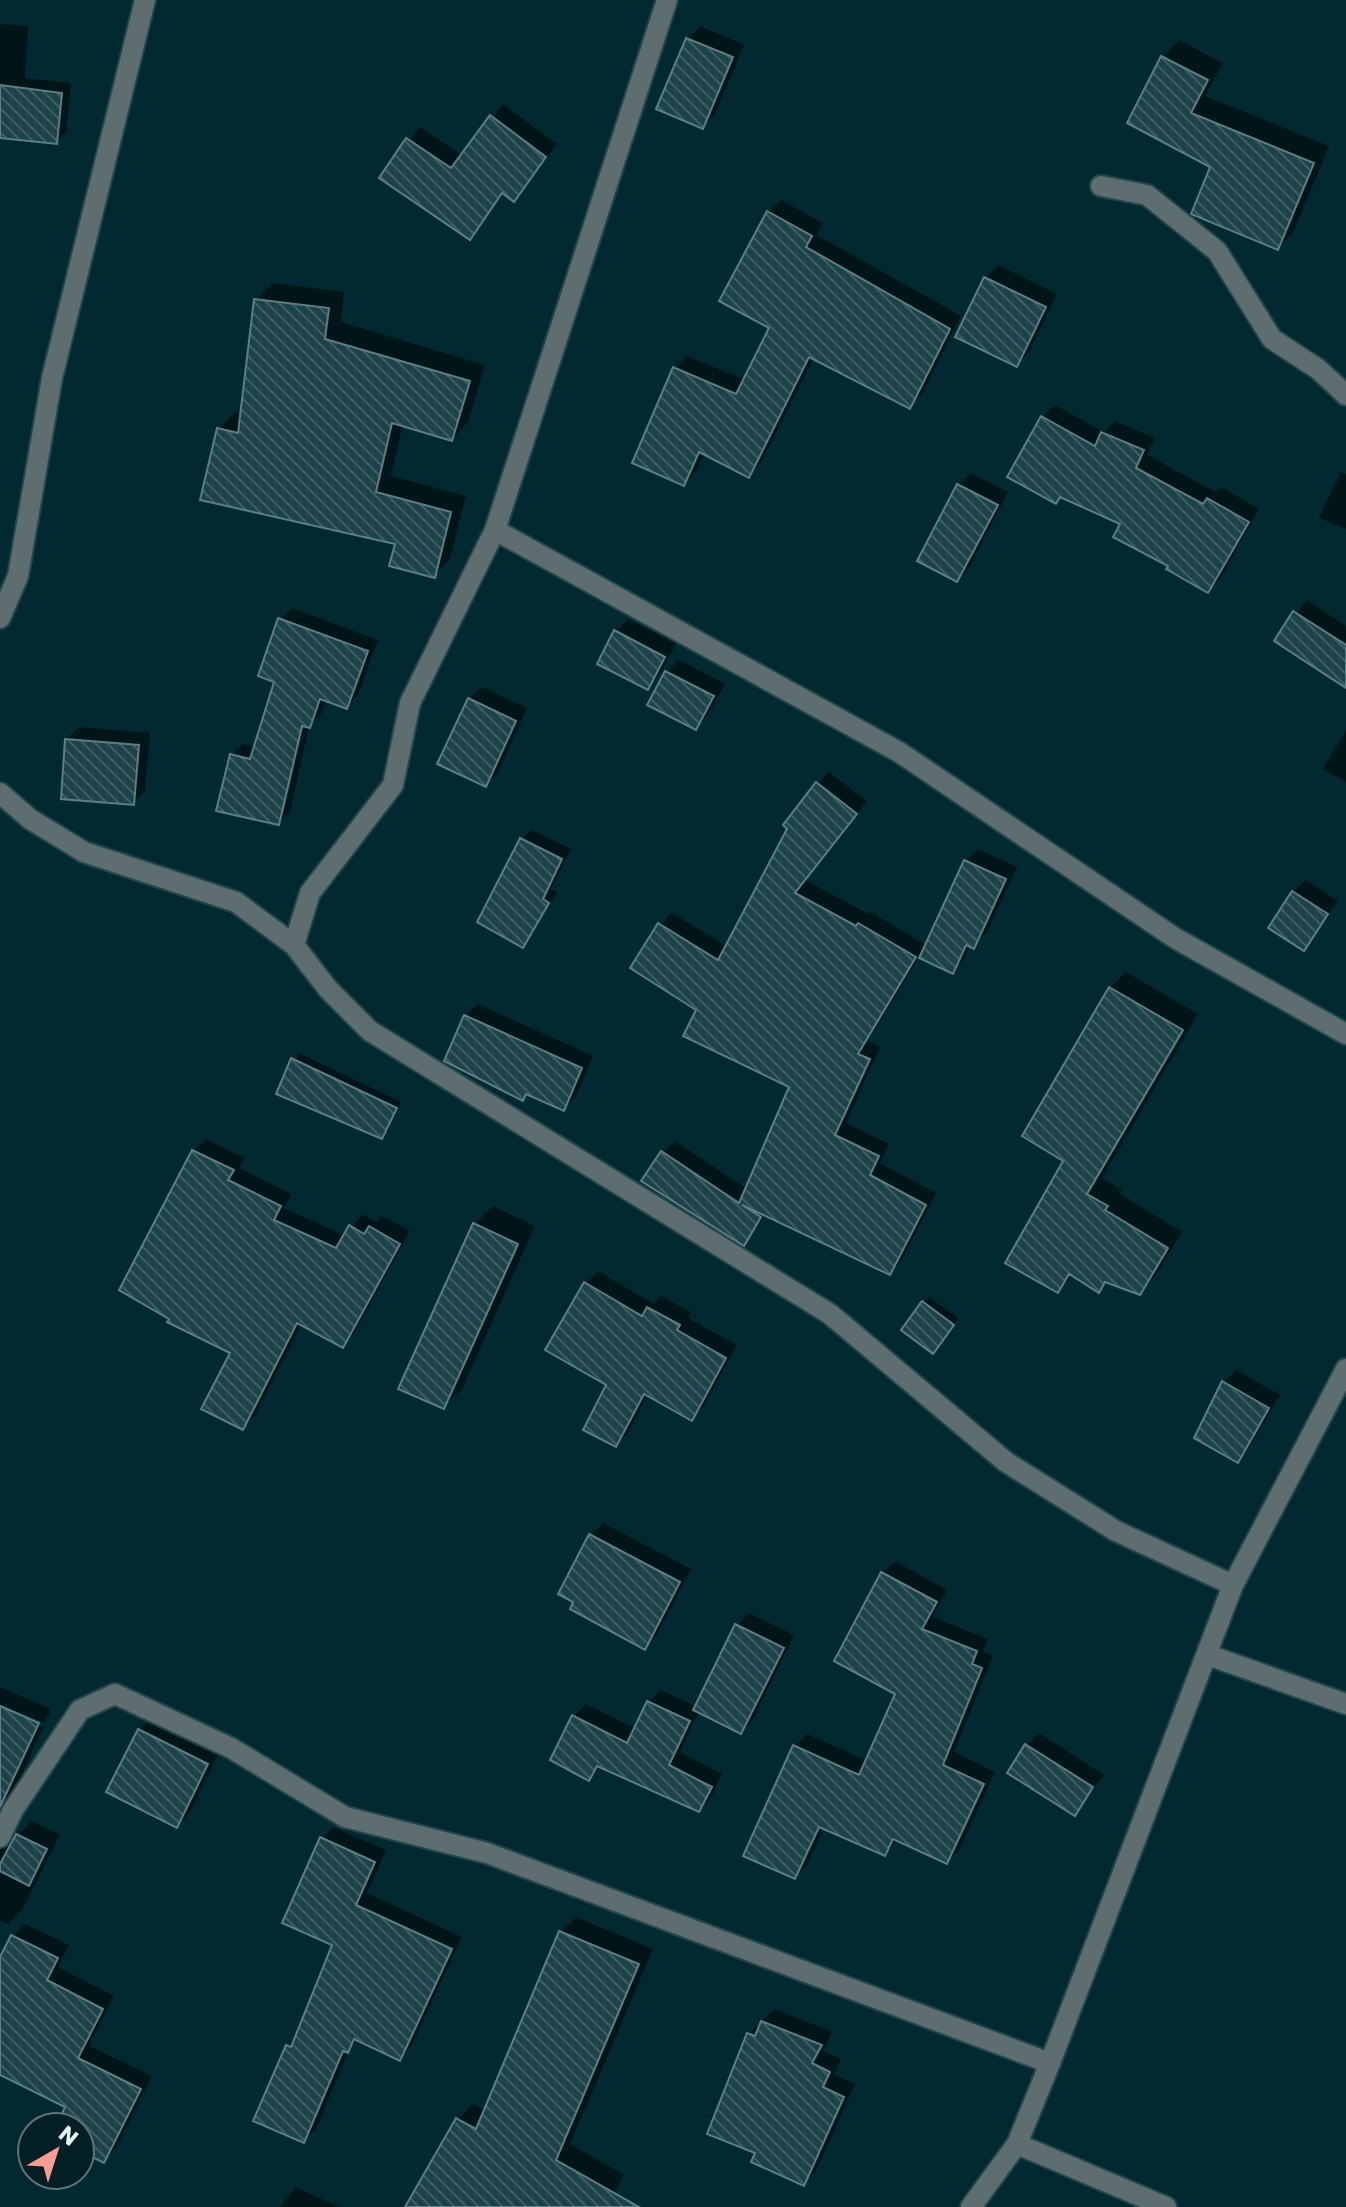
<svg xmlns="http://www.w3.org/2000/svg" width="1346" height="2207" viewBox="0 0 1346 2207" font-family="Poppins,sans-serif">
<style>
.shadow{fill:#0007;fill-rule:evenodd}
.building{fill:url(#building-back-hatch);stroke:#5a8086;stroke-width:2}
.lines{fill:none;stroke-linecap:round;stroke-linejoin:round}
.minor-casing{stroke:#22464c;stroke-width:24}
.minor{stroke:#5e6d70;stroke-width:20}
</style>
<defs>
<pattern id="building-back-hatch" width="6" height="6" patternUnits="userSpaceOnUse" patternTransform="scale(2)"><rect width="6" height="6" fill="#1d4248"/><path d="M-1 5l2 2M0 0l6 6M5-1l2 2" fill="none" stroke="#3e5e63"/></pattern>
</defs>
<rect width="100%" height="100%" fill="#02292f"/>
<g class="shadow">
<path d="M0,24L28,26L25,78L71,83L66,132L56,142L0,136Z"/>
<path d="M700,26L744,45L715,114L703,126L688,39Z"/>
<path d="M1179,40L1223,63L1205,96L1329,146L1294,231L1278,248L1212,166L1130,122L1163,57Z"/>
<path d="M503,104L557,144L525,187L513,199L504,193L470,237L382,177L420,127L463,156Z"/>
<path d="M781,200L823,223L817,235L961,316L922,394L910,406L814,357L761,463L749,475L704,453L696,471L684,484L675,368L687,356L745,380L771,327L769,212Z"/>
<path d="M998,265L1057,294L1029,352L1017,364L958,336L986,278Z"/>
<path d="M273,283L344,292L341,322L485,365L468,422L452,439L403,424L391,476L466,496L450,559L434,576L397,542L218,429L235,412L242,414L256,300Z"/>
<path d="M1055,405L1104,432L1115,421L1155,438L1147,455L1216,492L1221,487L1259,509L1220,579L1207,591L1171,565L1123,523L1010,476L1043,417Z"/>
<path d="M1341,472L1346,474V529L1319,518Z"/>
<path d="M971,473L1008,492L969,568L957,580L920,561L959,485Z"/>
<path d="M1307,600L1346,626V686L1276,641Z"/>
<path d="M292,608L378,640L358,695L346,706L326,699L321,714L309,726L290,812L278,823L231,755L243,744L256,747L276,680L280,620ZM302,715L306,716L284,812H280Z"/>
<path d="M628,619L676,644L659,675L647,688L616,631Z"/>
<path d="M679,660L725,684L708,715L696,727L650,704L667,672Z"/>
<path d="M482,687L527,708L498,773L485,785L469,699Z"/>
<path d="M79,727L150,733L145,791L133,803L67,740Z"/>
<path d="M1346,730V782L1323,769Z"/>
<path d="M829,772L867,801L805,880L869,914L871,912L927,946L965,861L978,849L1017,867L986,934L971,945L964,959L952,971L920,956L868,1041L880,1047L846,1123L889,1144L880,1163L936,1193L902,1260L890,1272L766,1214L744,1244L663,1152L675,1141L747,1189L792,1086L698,1009L660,925L672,913L728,947L817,784Z"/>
<path d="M532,830L571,849L551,889L557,893L522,945V839Z"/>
<path d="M1306,880L1338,901L1304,948L1293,892Z"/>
<path d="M1126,972L1198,1014L1102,1178L1122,1190L1120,1194L1182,1232L1155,1276L1139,1292L1108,1281L1099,1290L1074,1275L1058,1291L1066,1160L1110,988Z"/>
<path d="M478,1004L593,1056L576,1096L564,1108L528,1093L523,1098L466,1016Z"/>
<path d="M299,1053L401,1102L388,1131L382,1136L279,1093Z"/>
<path d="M206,1139L244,1158L239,1168L291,1194L284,1208L345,1236L362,1214L376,1222L382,1216L410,1231L354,1334L343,1345L302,1323L255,1416L243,1428L233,1352L194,1151Z"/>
<path d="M493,1206L535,1226L462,1389L443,1407L475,1224Z"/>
<path d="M598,1271L654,1304L661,1296L691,1312L688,1318L737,1345L704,1406L692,1418L648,1394L628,1433L615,1445L609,1384L586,1283Z"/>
<path d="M929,1297L958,1318L938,1346L924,1302Z"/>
<path d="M1236,1370L1280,1395L1249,1448L1237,1460L1197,1437L1224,1382Z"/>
<path d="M603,1523L691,1569L657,1635L645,1647L561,1593L591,1535Z"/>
<path d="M895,1561L947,1590L933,1617L988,1639L983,1652L993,1656L954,1752L995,1772L959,1850L947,1862L898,1839L885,1854L824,1827L807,1865L795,1877L794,1746L807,1734L867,1761L897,1693L883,1573Z"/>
<path d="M749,1613L794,1635L753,1720L741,1732L699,1711L680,1752L722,1774L711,1798L699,1810L602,1766L589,1778L574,1716L586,1704L636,1729L648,1702L661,1690L697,1707L737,1626Z"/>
<path d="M0,1687L51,1709L45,1723L0,1704Z"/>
<path d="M0,1709L43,1727L0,1822L9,1836L18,1835L32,1821L60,1835L22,1910L8,1924L0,1921Z"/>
<path d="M151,1718L219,1752L189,1814L176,1826L139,1730Z"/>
<path d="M1039,1733L1104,1775L1075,1814L1027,1745Z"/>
<path d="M333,1827L386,1850L367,1893L462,1937L411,2047L399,2059L359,2039L349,2049L316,2129L304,2140L288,2046L297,2037L335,1944L322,1839Z"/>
<path d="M576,1917L653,1949L570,2144L624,2175L606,2207H418L410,2202L458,2119L473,2104L486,2111L561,1932Z"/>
<path d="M25,1924L69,1945L58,1967L114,1996L89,2046L152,2076L116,2148L104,2161L80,2149V2127H58L68,2107L3,2074L0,2077V1962L13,1936Z"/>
<path d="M775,2009L832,2032L823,2051L841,2059L834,2075L855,2084L816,2171L804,2184L758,2152L748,2034Z"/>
<path d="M296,2187L339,2207H280Z"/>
</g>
<g class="building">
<path d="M686,38L733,57L703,129L656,109Z"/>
<path d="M1161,56L1208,80L1191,113L1314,163L1278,250L1191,214L1210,167L1127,123Z"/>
<path d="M0,85L62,93L57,144L0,138Z"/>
<path d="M490,115L546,157L514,202L502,193L470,240L379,178L406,138L451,168Z"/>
<path d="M767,211L812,236L806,247L950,329L910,409L809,357L749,478L699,452L684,486L632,463L673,367L736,394L769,328L719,301Z"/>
<path d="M984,277L1046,307L1017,367L955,337Z"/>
<path d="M254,299L329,308L325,339L470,381L452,441L392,423L376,492L451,512L435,578L389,566L395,544L200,500L217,428L238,433Z"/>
<path d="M1041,416L1095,446L1101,432L1144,450L1136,468L1203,504L1207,498L1249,522L1208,593L1166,569L1168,566L1113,537L1120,524L1060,497L1056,504L1007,477Z"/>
<path d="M957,484L998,505L957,582L917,561Z"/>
<path d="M1293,611L1346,645V688L1274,641Z"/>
<path d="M278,618L368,651L347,709L320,699L310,728L302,726L279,825L216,811L230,754L250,759L274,682L258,676Z"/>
<path d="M614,630L665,657L648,690L597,664Z"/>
<path d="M665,671L714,696L696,730L647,705Z"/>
<path d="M468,698L516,721L486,787L437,764Z"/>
<path d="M65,739L139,745L134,805L61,799Z"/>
<path d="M816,782L857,814L795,893L856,926L858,923L916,957L858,1054L870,1059L835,1135L879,1156L870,1175L926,1205L890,1275L742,1205L761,1217L744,1246L641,1181L661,1151L739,1203L789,1087L683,1036L696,1010L630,968L658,923L718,960L787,829L783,825Z"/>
<path d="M520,838L562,859L543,899L549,903L523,948L477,922Z"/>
<path d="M964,860L1006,879L974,949L966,945L953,974L919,958Z"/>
<path d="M1292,891L1328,914L1304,951L1268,928Z"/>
<path d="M1109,987L1183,1030L1087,1194L1108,1206L1105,1210L1168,1248L1140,1295L1105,1282L1099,1293L1069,1274L1058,1293L1005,1263L1063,1161L1022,1136Z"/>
<path d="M464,1015L582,1068L564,1111L526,1094L523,1101L444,1061Z"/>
<path d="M291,1058L397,1108L382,1139L276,1094Z"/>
<path d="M192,1150L234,1170L228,1180L281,1206L274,1220L336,1248L349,1225L364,1234L369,1226L400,1244L343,1348L297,1323L243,1430L201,1409L230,1353L167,1322L169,1319L119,1290Z"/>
<path d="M473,1223L518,1244L444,1409L398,1389Z"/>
<path d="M584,1282L642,1316L647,1307L680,1325L677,1330L726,1358L692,1421L644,1394L616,1447L583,1430L606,1385L545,1350Z"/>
<path d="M922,1301L954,1325L933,1354L901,1330Z"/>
<path d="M1222,1381L1269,1408L1238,1463L1194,1438Z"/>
<path d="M589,1534L680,1582L645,1650L570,1609L573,1602L558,1594Z"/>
<path d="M881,1572L937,1602L922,1629L977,1651L972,1664L982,1668L943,1765L984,1784L947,1864L893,1839L885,1856L819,1827L795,1879L743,1856L793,1745L859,1775L895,1694L834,1661Z"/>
<path d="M735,1624L784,1648L741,1734L693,1710Z"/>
<path d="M647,1701L690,1721L669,1765L712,1787L699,1812L597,1766L589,1781L550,1760L572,1715L627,1743Z"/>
<path d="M0,1706L39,1723L0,1807Z"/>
<path d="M138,1729L208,1764L177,1828L106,1792Z"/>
<path d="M1025,1744L1093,1787L1075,1816L1007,1773Z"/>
<path d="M16,1834L47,1849L29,1886L0,1871V1864Z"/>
<path d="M320,1837L375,1862L356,1905L452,1949L400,2061L354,2039L348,2053L343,2051L304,2143L253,2121L286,2045L291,2047L332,1945L282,1923Z"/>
<path d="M559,1931L639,1964L556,2160L639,2207H405L456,2118L476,2129Z"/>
<path d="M11,1935L58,1958L47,1980L103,2009L78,2058L141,2089L104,2163L80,2151V2127H56L65,2107L0,2075V1957Z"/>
<path d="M761,2021L822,2045L812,2063L830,2072L823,2087L844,2097L804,2186L751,2162L755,2153L707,2134L747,2033L755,2036Z"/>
</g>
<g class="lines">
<g class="minor-casing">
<g id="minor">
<path d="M1101,186L1147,195L1217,251L1272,339L1318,369L1346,395"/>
<path d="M495,530L899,752L1175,938L1346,1034"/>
<path d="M0,618L18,576L52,378L145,0"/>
<path d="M0,793L30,819L84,852L236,902L294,945L310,893L393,785L410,703L495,530L667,0"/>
<path d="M294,945L328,989L370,1031L830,1314L1006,1462L1116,1531L1233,1585"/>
<path d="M1208,1655L1346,1704"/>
<path d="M0,1837L13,1810L80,1710L115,1694L231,1748L345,1817L487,1853L1050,2063L1017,2144L971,2207"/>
<path d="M1050,2063L1233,1585L1346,1369"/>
<path d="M1017,2144L1166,2207"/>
</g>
</g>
<use href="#minor" class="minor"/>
</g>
<g transform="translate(56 2151) rotate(39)"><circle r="38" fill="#031f23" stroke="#5d7579" stroke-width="2"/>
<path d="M0-6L14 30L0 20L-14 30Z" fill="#f59c94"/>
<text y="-12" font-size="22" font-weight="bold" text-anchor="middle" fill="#e4f7fb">N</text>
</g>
</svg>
